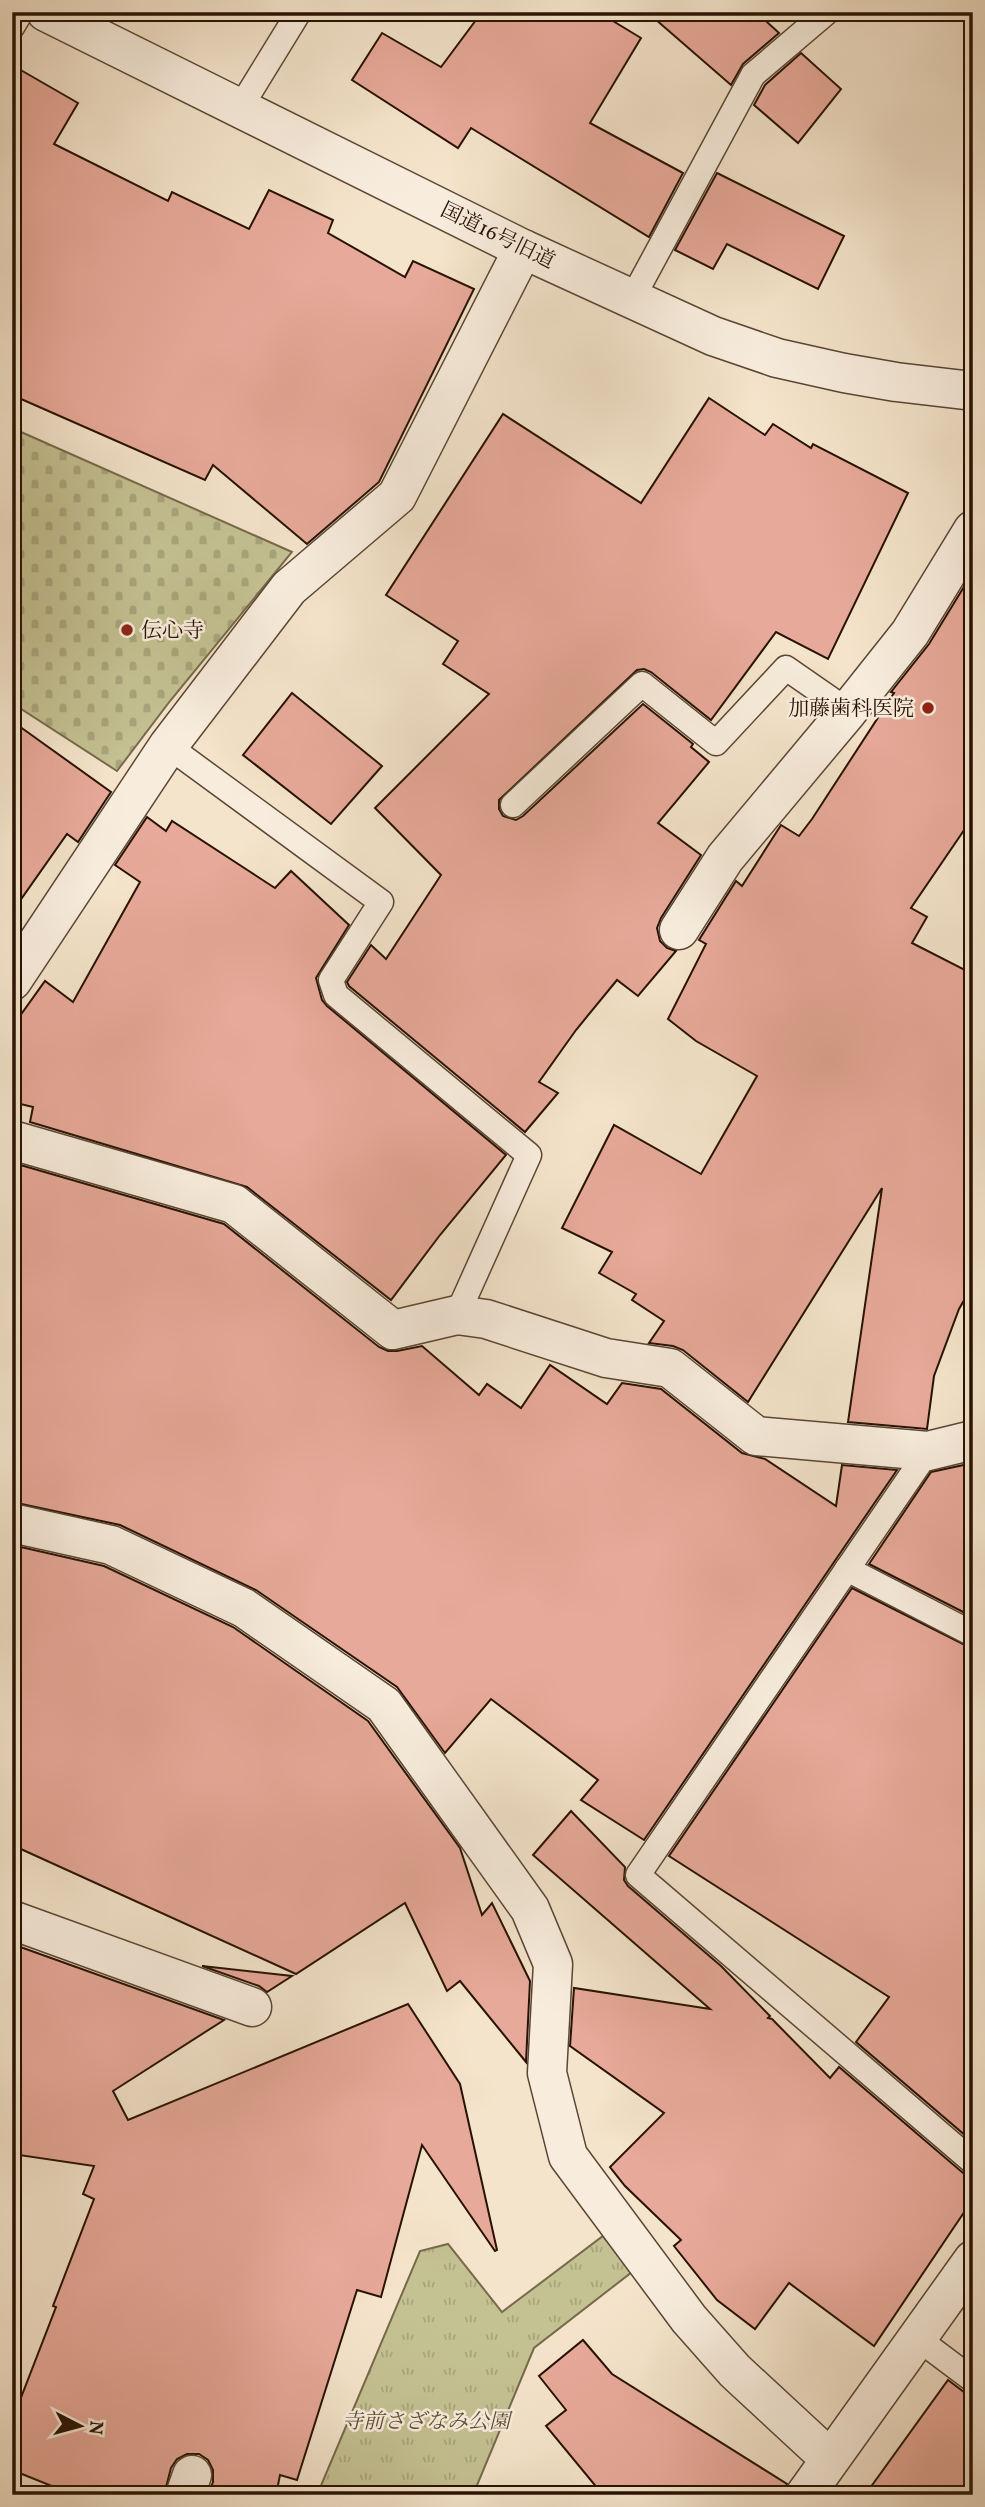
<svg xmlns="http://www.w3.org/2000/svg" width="985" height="2507" viewBox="0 0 985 2507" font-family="Vollkorn,'Noto Serif JP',serif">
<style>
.cemetery{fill:url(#cemetery-stones);stroke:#766a4a;stroke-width:2}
.park{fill:url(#park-tufts);stroke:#766a4a;stroke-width:2}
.building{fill:#e7a999;stroke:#281203;stroke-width:2}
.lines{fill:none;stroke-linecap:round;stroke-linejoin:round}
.service-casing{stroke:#5b4635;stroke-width:27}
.minor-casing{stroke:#5b4635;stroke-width:41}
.tertiary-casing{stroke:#5b4635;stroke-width:41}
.service{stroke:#f8eddd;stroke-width:24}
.minor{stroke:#f8eddd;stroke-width:38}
.tertiary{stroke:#f8eddd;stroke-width:38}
.poi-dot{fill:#8f2418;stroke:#f8eddd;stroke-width:2.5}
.labels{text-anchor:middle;stroke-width:5;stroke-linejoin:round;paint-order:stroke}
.street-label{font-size:21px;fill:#281203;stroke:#f8eddd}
.poi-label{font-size:21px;fill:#281203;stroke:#f8eddd;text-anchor:start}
.park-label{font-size:21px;font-style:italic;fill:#5f4f35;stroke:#f8eddd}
</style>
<defs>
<pattern id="cemetery-stones" width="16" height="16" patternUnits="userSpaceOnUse" patternTransform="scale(1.75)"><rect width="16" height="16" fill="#c4c192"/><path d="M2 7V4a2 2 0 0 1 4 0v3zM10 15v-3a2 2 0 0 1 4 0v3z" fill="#a8a57c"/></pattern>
<pattern id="park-tufts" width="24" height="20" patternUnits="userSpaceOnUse" patternTransform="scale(1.75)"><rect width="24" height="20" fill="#c4c192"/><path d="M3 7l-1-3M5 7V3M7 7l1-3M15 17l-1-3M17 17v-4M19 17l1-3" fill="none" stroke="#a8a57c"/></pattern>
</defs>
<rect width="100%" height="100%" fill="#f4e4cb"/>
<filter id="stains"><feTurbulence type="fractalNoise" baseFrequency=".00286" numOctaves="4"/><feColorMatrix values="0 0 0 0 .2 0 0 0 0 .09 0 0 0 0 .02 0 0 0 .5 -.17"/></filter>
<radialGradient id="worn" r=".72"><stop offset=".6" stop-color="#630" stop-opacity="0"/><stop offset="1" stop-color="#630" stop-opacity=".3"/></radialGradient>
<path class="cemetery" d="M12,428L292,552L170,701L117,771L12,703Z"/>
<path class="park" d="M603,2236L632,2272L534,2348L473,2495H317L420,2251L448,2244L502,2312Z"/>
<g class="building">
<path d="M482,12H598L641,38L590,123L683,173L649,237L471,128L458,148L352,80L382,33L441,67Z"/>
<path d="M647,12H756L779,33L743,64L731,85Z"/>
<path d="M801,53L841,89L798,143L754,105L765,85Z"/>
<path d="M12,65L78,103L54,144L168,201L172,192L249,229L269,190L333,220L328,233L405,277L413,261L474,289L379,482L307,544L213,465L205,480L12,395Z"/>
<path d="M717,173L844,236L818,289L727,244L713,269L675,250Z"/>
<path d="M709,398L765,435L773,424L811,448L813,444L908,493L828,659L776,632L711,720L651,672L644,669L637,670L499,800V809L503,816L516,820L523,816L643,704L693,744L691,747L709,762L658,823L701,855L661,918L657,928L660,941L667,948L676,951L638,996L617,980L576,1030L539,1082L558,1093L525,1132L349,986L347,982L371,945L386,959L441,875L375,808L489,694L443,664L458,641L386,595L503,414L641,503Z"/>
<path d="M973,572V817L911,908L927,917L912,943L973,974V1285L959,1309L934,1376L927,1429L848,1422L882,1188L748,1402L683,1350L673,1346L649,1343L664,1321L632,1300L636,1294L599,1273L612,1252L562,1228L614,1125L701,1174L757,1076L696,1041L668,1019L706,944L699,940L736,881L742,886L781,825L799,836L812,819L894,693L891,692L929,644Z"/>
<path d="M292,693L382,766L331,824L243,755Z"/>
<path d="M12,721L111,792L78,842L67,834L12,912Z"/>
<path d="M147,817L166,831L172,821L275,888L291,871L349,925L316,978L322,1000L327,1006L506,1155L440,1235L391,1300L247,1187L30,1122L33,1107L12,1102V1027L45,981L73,1002L140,882L115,865Z"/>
<path d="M17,1164L224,1224L379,1347L388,1351H397L422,1346L479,1395L487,1384L521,1408L550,1365L607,1404L622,1383L661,1389L742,1453L765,1459L836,1506L842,1465L897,1470L644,1840L581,1800L598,1780L491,1699L445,1753L397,1687L256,1590L120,1525L12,1502V1180Z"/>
<path d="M973,1463V1617L869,1564L931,1472Z"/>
<path d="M12,1545L104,1566L233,1627L368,1721L460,1848L482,1915L492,1903L530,1981L526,2062L460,1981L447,1991L405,1903L296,1974L12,1845Z"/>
<path d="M852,1588L973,1649V2142L856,2042L889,1997L669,1856Z"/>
<path d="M571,1811L625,1867L624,1880L628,1886L721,1966L770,2016L768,2018L772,2019L830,2078L839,2067L963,2173L973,2177V2199L874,2346L789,2283L755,2329L717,2300L674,2246L681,2240L625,2186L610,2167L664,2113L570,2046L574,1988L710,2009L533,1855Z"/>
<path d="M12,1944L224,2020L113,2091L128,2120L408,2004L460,2084L497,2250L495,2251L422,2145L381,2297L357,2290L297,2480L280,2475L276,2495H208L213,2482V2470L208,2460L199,2454H187L177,2459L171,2468L164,2495H74L12,2470V2421L56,2307L53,2306L94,2199L83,2194L94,2166L12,2154Z"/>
<path d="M202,1966L292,1976L267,1992L259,1986Z"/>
<path d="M583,2340L612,2374L787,2484L783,2495H603L546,2426L566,2410L539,2376Z"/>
<path d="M948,2380L964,2392L973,2395V2495H865Z"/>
</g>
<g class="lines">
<g class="service-casing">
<g id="service">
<path d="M12,27L21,12"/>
<path d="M240,108L299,12"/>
<path d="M632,299L753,75L827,12"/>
<path d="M168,746L381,902L331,980L336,995L529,1155L457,1315"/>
<path d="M513,805L642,684L716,743L786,668L848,711"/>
<path d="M928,1451L638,1875L973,2162"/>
<path d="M847,1569L973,1634"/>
<path d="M917,2338L973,2380"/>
</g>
</g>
<g class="minor-casing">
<g id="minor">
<path d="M679,930L725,858L848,711L910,633L973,530"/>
<path d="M12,981L168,746L289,588L397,496L523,249"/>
<path d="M12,1140L234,1204L393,1330L457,1315L486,1319L606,1358L670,1368L756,1436L928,1451L973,1440"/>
<path d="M12,1523L111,1545L244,1608L384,1705L530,1909L553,1964L547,2073L568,2156L689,2319L735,2371L829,2458"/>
<path d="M12,1920L252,2007"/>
<path d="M185,2495L192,2475"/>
<path d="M805,2495L973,2260"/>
</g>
</g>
<g class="tertiary-casing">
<path id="tertiary" d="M46,12L523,249L713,336L777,358L844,373L896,382L973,391"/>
</g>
<use href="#service" class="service"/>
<use href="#minor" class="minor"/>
<use href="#tertiary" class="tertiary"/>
</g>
<g class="poi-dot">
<circle cx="127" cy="630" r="7"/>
<circle cx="928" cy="708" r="7"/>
</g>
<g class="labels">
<g class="street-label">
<text transform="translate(498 235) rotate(26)" y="7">国道16号旧道</text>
</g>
<g class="poi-label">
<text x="141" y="637">伝心寺</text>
<text x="914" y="715" text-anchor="end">加藤歯科医院</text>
</g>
<g class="park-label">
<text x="426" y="2428">寺前さざなみ公園</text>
</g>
</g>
<rect width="985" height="2507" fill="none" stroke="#f4e4cb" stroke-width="42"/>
<rect x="14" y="14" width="957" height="2479" fill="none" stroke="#281203" stroke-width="3.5"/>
<rect x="21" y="21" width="943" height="2465" fill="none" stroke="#281203" stroke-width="2"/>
<g transform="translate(80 2426) rotate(96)" stroke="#f8eddd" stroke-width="5" paint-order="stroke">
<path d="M0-5L12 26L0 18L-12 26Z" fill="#281203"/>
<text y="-10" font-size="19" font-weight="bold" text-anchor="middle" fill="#281203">N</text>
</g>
<rect width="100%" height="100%" filter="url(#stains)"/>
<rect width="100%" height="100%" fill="url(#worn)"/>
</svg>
